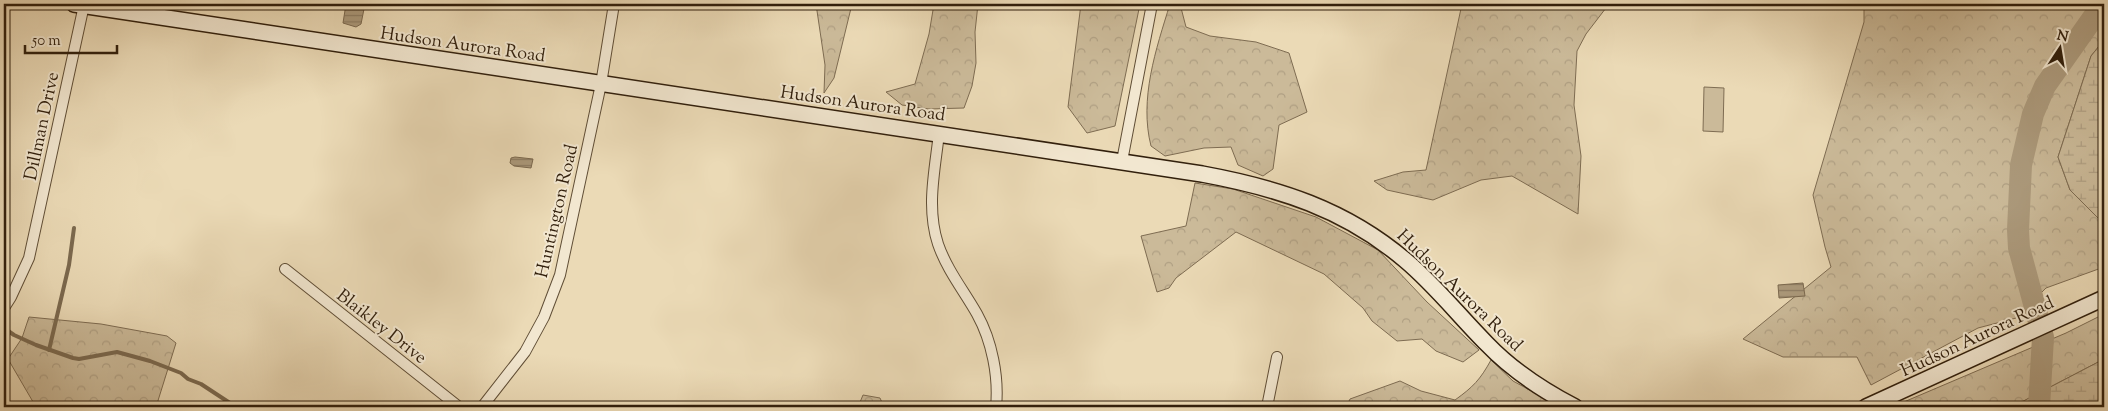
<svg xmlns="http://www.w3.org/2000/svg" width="2108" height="411" viewBox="0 0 2108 411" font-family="'Sorts Mill Goudy',serif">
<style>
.green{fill:#cbba99;stroke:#7e6c52}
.forest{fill:url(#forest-crowns);stroke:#7e6c52}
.wetland{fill:url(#wetland-marsh);stroke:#7e6c52}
.water{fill:url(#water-rules);stroke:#7b694f}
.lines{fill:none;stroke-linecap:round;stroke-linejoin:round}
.stream{stroke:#7b694f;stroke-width:4}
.river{stroke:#ac9a7c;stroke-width:22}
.street-casing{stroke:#604e36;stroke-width:12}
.secondary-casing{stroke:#311f0c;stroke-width:18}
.street{stroke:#f2e7d0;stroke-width:10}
.secondary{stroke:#f2e7d0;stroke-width:15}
.labels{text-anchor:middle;stroke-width:4;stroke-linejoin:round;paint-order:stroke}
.street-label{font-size:18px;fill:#311f0c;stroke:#f2e7d0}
</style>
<defs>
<pattern id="forest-crowns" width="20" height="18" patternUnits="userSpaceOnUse" patternTransform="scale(1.25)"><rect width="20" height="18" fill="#cbba99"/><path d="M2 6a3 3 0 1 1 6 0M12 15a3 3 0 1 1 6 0" fill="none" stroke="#af9f83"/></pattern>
<pattern id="wetland-marsh" width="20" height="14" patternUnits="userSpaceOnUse" patternTransform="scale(1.25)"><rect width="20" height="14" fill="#cbba99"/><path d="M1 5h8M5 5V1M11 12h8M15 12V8" fill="none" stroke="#af9f83"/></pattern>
<pattern id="water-rules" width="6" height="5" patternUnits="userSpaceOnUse" patternTransform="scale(1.25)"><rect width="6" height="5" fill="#ac9a7c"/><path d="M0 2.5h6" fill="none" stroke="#8d7d64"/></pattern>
</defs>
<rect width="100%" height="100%" fill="#ebdab6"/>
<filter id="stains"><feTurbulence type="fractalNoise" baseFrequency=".004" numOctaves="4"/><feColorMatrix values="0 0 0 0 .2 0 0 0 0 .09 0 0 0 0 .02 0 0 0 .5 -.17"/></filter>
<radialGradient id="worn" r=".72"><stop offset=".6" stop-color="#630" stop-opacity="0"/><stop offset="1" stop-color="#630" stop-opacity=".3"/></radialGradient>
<path class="green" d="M1704,87L1724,88L1723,132L1703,131Z"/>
<g class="forest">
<path d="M816,4H852L834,78L824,93L825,65Z"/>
<path d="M934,4H978L975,32L976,63L972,86L964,108L929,109L902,105L886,92L915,84L929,34Z"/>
<path d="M1081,4H1140L1115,126L1087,133L1068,107Z"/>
<path d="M1170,4H1180L1186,27L1210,36L1256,42L1289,53L1307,112L1279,125L1273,169L1263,176L1238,165L1231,147L1204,148L1165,156L1151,146C1139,99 1156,49 1170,4Z"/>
<path d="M1462,4H1609L1586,34L1577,51L1574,105L1581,156L1578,214L1512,176L1481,180L1433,200L1387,190L1374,181L1403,172L1426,170Z"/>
<path d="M1864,4H2104V40L2091,56L2058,157L2070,190L2104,224V267L2046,288L2016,318L1978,328L1871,385L1857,357H1783L1743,339L1831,267L1825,247L1813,195L1864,22Z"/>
<path d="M1195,183L1233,189L1316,217L1378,250L1427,302L1479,350L1463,362L1436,351L1422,339L1397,341L1372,321L1363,308L1324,274L1236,232L1176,278L1169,288L1157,292L1141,236L1186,226Z"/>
<path d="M2104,314V359L2012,407H1892L2066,333Z"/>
<path d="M29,317L101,324L167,336L176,343L156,407H36L8,359L22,338Z"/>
<path d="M1491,360L1513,381L1561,407H1346L1350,399L1400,381L1421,391L1455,400C1473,387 1480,380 1491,360Z"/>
<path d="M863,395L880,398L884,407H858Z"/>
</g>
<g class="wetland">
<path d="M2104,40V224L2070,190L2058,157L2091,56Z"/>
<path d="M2104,359V407H2012Z"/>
</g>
<g class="water">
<path d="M346,4H365L361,24L356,27L343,23Z"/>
<path d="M515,157L533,159L531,168L514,166L510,163L511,158Z"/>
<path d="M1803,283L1805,296L1779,298L1778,285Z"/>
</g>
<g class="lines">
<g class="stream">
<path d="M4,328L14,335L36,345L73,358L79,359L117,352L150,361L181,373L188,379L201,384L236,407"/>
<path d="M49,350L69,265L74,228"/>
</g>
<path class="river" d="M2039,407L2043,337L2019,248L2018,230L2021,165L2033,114L2045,86L2095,15L2104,6"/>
<g class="street-casing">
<g id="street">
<path d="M939,133C935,170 926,207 938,244C947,270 964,291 977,314C992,341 999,377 996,407"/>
<path d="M1122,161L1152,4"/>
<path d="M285,269L459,407"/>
<path d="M4,308L11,297L29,258L84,5"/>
<path d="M482,407L525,352L544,317L560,275L601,84L614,4"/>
<path d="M1267,407L1277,357"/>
</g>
</g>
<g class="secondary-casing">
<g id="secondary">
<path d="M74,4L1202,174C1278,188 1345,209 1405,260C1435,285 1459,316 1487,344C1511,369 1544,391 1575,407"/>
<path d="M1866,407L2104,298"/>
</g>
</g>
<use href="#street" class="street"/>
<use href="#secondary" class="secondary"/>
</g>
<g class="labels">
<g class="street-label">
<text transform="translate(463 44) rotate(8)" y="6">Hudson Aurora Road</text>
<text transform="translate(863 103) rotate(8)" y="6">Hudson Aurora Road</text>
<text transform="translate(41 126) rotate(-78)" y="6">Dillman Drive</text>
<text transform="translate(556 211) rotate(-77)" y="6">Huntington Road</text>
<text transform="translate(1460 290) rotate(44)" y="6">Hudson Aurora Road</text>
<text transform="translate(382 326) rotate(38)" y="6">Blaikley Drive</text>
<text transform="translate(1977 336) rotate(-25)" y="6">Hudson Aurora Road</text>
</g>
</g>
<rect width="2108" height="411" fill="none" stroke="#ebdab6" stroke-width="20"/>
<rect x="5" y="5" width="2098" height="401" fill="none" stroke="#311f0c" stroke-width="2.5"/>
<rect x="10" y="10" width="2088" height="391" fill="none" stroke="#311f0c"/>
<g transform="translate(2060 48) rotate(12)" stroke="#f2e7d0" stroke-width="4" paint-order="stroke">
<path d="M0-4L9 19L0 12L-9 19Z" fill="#311f0c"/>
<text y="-8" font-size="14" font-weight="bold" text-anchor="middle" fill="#311f0c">N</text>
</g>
<path d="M25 45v8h92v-8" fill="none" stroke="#311f0c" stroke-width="2.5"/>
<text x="32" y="45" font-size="15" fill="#311f0c" stroke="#f2e7d0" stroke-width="4" paint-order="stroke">50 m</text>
<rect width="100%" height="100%" filter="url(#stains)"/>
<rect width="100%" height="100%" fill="url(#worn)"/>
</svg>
